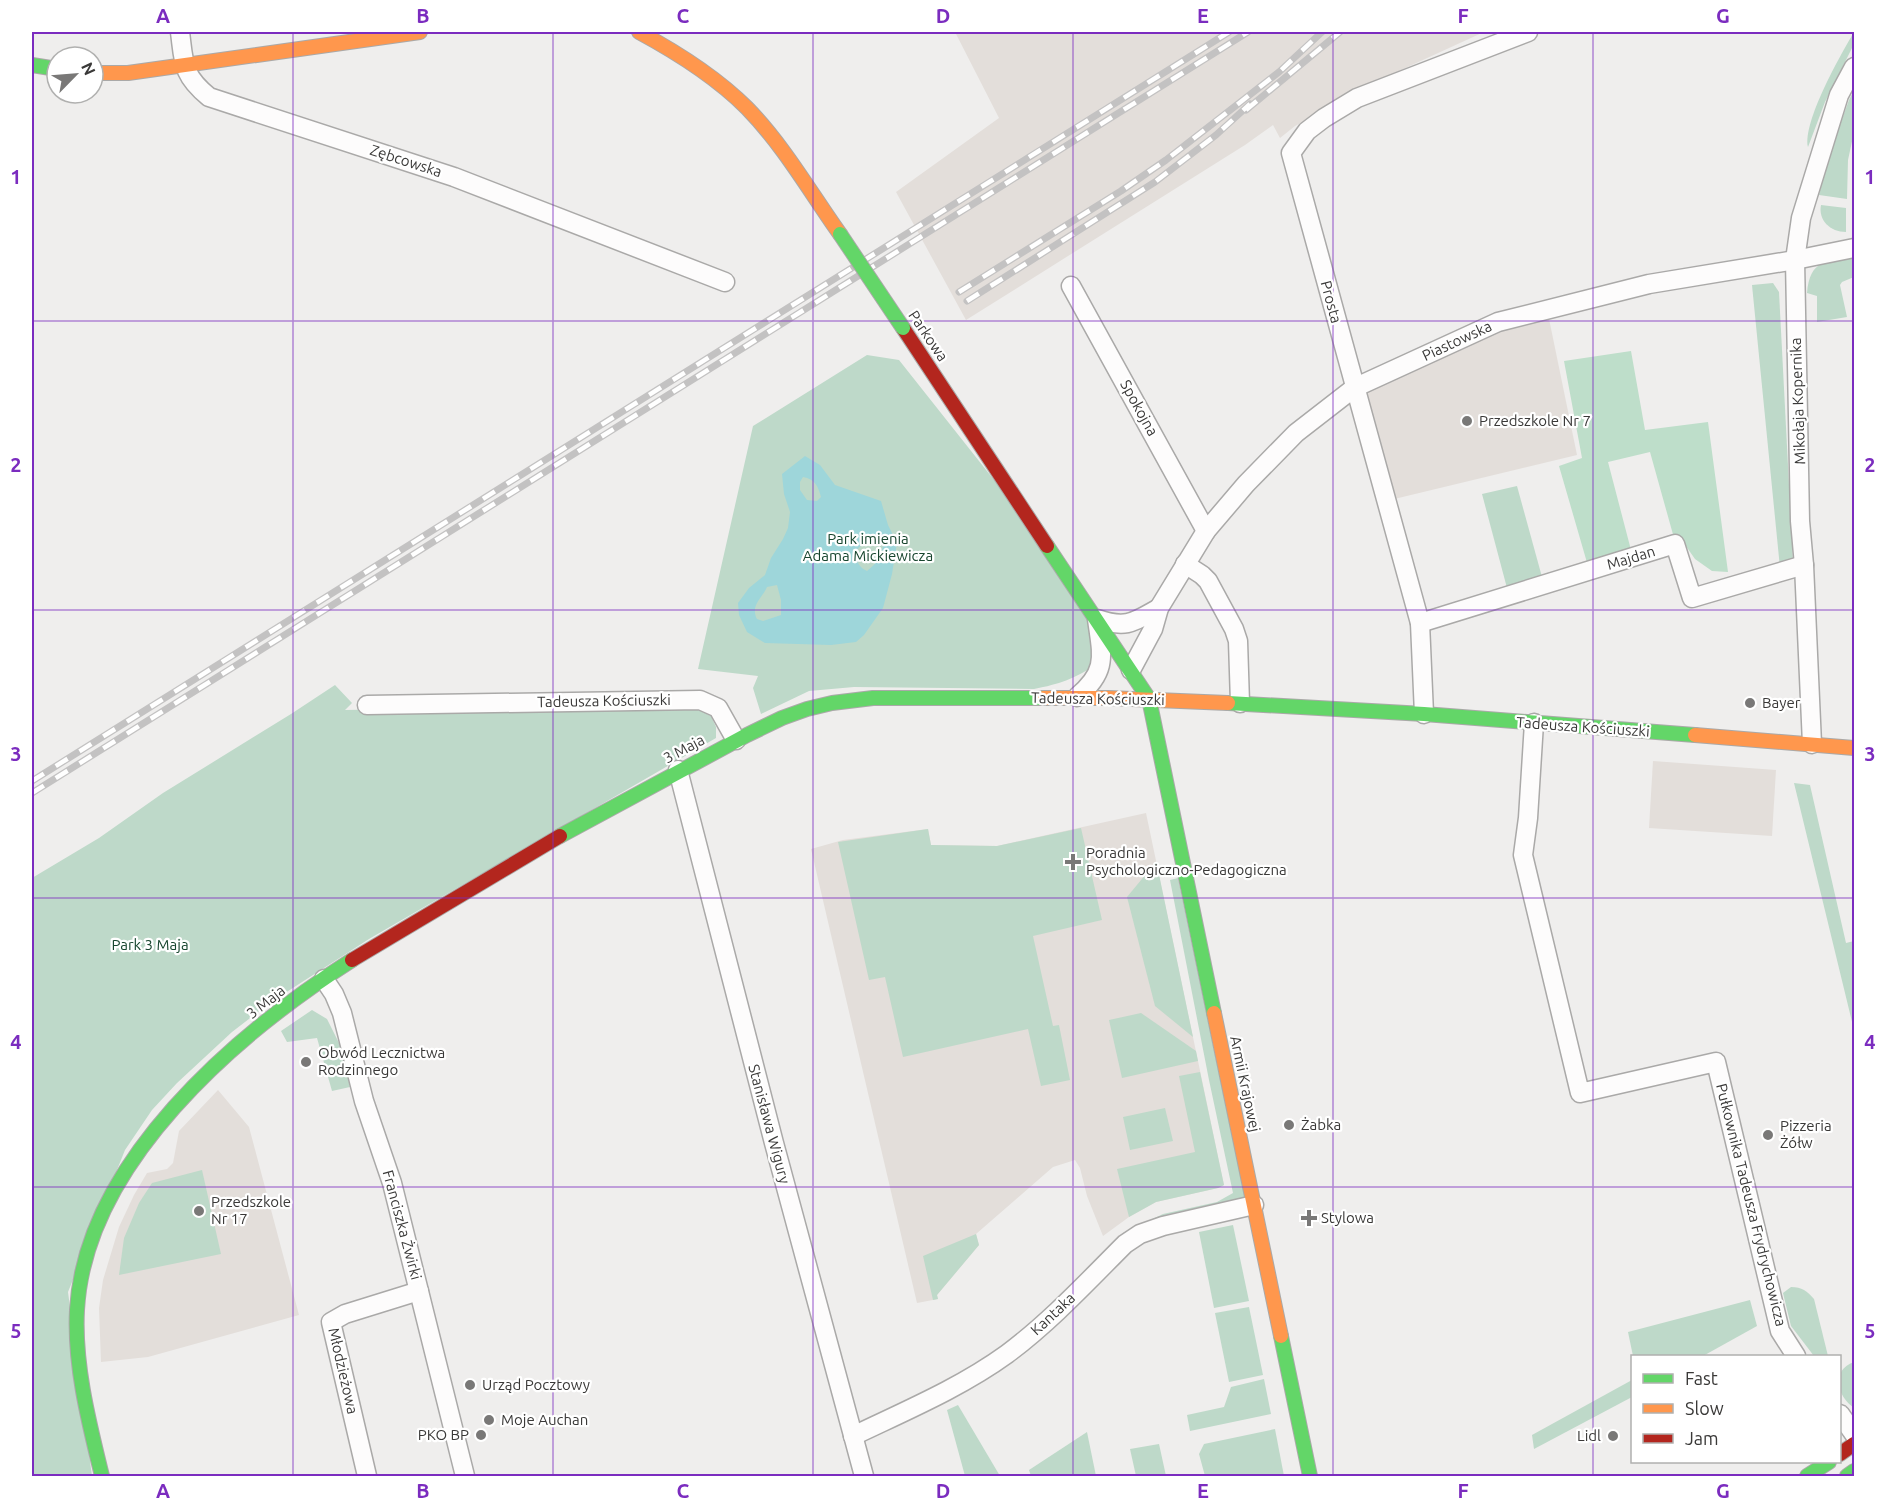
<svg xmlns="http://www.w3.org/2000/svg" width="1886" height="1508" viewBox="0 0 1886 1508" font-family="Ubuntu,sans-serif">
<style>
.built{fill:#e3deda}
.green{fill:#bed9c9}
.forest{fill:#bedeca}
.water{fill:#9ed6da;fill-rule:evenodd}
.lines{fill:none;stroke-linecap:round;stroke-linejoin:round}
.street-casing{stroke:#aaa9a8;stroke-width:21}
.fast-casing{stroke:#aaa9a8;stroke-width:16}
.slow-casing{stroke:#aaa9a8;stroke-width:16}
.jam-casing{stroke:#aaa9a8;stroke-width:16}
.street{stroke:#fdfcfc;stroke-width:18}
.fast{stroke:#63d668;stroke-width:14}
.slow{stroke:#ff974d;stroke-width:14}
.jam{stroke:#b3261e;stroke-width:14}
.rail-casing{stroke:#c3c2c2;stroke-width:7}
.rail{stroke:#fff;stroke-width:4.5;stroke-dasharray:14;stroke-linecap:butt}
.fast-bridge-casing{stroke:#aaa9a8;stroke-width:16;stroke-linecap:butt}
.fast-bridge{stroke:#63d668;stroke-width:14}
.grid{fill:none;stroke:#7b2cbf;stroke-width:1.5;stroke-opacity:0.55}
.poi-dot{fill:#797877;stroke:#fff;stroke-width:2}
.labels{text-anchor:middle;stroke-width:4.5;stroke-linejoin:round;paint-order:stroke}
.street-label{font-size:15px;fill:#3a3938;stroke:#fff}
.poi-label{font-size:15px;fill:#3a3938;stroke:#fff;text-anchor:start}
.park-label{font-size:15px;fill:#17452e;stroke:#fff}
.neatline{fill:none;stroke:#7b2cbf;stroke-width:2}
.grid-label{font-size:20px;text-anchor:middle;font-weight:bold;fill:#7b2cbf}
</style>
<rect width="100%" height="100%" fill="#efeeed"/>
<g class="built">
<path d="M955,32H1484L1366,86L1295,126L1280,138L1273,125L1245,145L966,320L896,192L999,118Z"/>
<path d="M1547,309L1577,455L1386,501L1354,388Z"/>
<path d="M1653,761L1776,770L1772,836L1649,828Z"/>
<path d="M1146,813L1224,1185L1218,1188L1156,1202L1129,1217L1103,1236L1087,1196L1080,1168L1075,1160L1053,1167L976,1234L979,1245L937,1295L938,1299L917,1303L811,849L843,840L928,829L931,845L997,846Z"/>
<path d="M218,1090L249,1127L299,1315L148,1357L101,1362L99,1308L103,1280L119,1227L134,1195L147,1173L167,1169L173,1163L179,1131Z"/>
</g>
<g class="green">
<path d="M1854,32V44L1825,102L1808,147C1803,121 1840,56 1854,32Z"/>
<path d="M1854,90V132L1848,160L1847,199L1819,195L1826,163L1849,100Z"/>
<path d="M1821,205L1846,208V232C1830,232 1818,220 1821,205Z"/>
<path d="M1854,256V277L1842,282L1840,285L1847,317L1817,322V296L1807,293C1810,259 1826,262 1854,256Z"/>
<path d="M1773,283L1779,292L1793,562L1780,568L1752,285Z"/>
<path d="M867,355L899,360L998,485L1104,636L1096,665C1073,679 1060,684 1034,689L854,687L809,691L761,714L753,688L758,676L698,669L753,426Z"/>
<path d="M1517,486L1542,577L1507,588L1482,494Z"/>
<path d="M335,685L352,703L345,710L685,704L711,716L716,727V738L369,939L271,1002L232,1032L177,1083L152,1110L125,1150L68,1292L92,1476H32V878L99,838L163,793L291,714Z"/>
<path d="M1794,783L1810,785L1846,943L1854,941V1030Z"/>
<path d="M1081,828L1102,920L1033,936L1053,1026L1059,1025L1070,1080L1041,1086L1028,1029L903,1057L885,977L869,980L838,842L928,829L931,845L997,846Z"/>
<path d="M1156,862L1157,865L1193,1037L1155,1006L1127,897Z"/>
<path d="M1178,878L1245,1198L1126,1240L1123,1233L1163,1214L1217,1202L1233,1193L1209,1080L1170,880Z"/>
<path d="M312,1010L327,1019L342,1049L350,1087L332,1091L317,1038L287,1042L281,1031Z"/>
<path d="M1141,1013L1196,1051L1198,1061L1122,1078L1109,1020Z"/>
<path d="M1200,1072L1224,1185L1218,1188L1156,1202L1129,1217L1117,1169L1195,1152L1179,1076Z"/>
<path d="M1165,1108L1173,1141L1130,1150L1123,1117Z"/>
<path d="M202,1170L221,1254L119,1275L124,1238L139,1203L152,1183Z"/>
<path d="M1233,1225L1249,1301L1214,1308L1199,1232Z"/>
<path d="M976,1234L979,1245L937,1295L938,1299L933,1300L923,1256Z"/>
<path d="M1791,1287C1802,1287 1807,1291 1814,1299L1828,1356H1814L1791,1326L1783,1293Z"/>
<path d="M1750,1300L1757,1326L1703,1356H1633L1628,1332Z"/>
<path d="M1249,1307L1263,1375L1229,1382L1215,1313Z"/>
<path d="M1854,1362V1408C1837,1396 1830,1371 1854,1362Z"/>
<path d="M1264,1379L1271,1414L1190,1431L1187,1415L1224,1407L1231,1387Z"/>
<path d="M1632,1380V1397L1534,1449L1532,1435Z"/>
<path d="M958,1405L1000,1476H965L947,1410Z"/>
<path d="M1275,1429L1284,1476H1205L1199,1454L1204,1444Z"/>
<path d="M1087,1432L1096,1476H1031L1029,1470Z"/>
<path d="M1159,1444L1166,1476H1136L1130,1449Z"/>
</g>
<path class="forest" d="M1631,351L1645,430L1708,422L1728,572L1712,571L1695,559L1681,539L1674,538L1650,452L1608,462L1631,550L1588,566L1559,466L1582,458L1564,361Z"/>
<path class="water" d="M805,456L820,465L835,485L881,501L888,525L897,543L892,574L883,608L864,635L856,642L831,645L765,643L747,632L739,615L738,603L749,588L765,575L771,558L783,539L788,528L790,512L784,494L782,474ZM803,477C815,479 818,486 821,497L817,501L807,500L800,490V482ZM875,534L883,546C881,557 876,564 867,571C859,568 854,559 857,550C858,548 872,536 875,534ZM777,585L781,600V615L763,621L757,619C750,605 762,599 767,587Z"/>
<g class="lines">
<g class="street-casing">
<g id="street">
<path d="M180,32C184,63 182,75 209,97L454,177L725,282"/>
<path d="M1071,286L1206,531"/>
<path d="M1185,564L1202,575L1208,581L1234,629L1238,641L1240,703"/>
<path d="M1420,623L1675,544L1692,598L1804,565"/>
<path d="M1131,670L1153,629L1159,608L1206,531L1246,484L1296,433L1354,388L1498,322L1649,284L1795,260L1854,248"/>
<path d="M1077,697C1108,671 1102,656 1097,619C1127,629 1134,622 1159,608"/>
<path d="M367,705L700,700L718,708L736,740"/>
<path d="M1424,714L1420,623L1291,153L1307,131L1324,118L1357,98L1528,32"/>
<path d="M1534,723L1528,818L1523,855L1580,1093L1716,1062L1780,1331L1796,1356"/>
<path d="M1812,744L1804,565L1800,521L1795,260L1801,218L1839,95L1854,67"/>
<path d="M678,770L774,1143L864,1476"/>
<path d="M324,979L334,994L342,1013L364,1101L392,1183L465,1476"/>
<path d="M1840,1414L1854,1434"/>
<path d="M853,1436C905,1411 960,1388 1007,1354C1050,1322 1087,1282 1125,1244L1140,1234L1163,1226L1254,1205"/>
<path d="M367,1476L331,1322L345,1314L419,1291"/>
</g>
</g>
<g class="fast-casing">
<g id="fast">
<path d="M32,65L57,69"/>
<path d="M1047,546L1149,699L1214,1013"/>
<path d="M1228,703L1424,714L1695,735"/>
<path d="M560,836L747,735L782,718L807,709L832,703L873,698H1043"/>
<path d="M1281,1336L1310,1476"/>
<path d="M102,1476C89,1423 74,1365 77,1310C85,1163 236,1034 352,960"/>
<path d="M1807,1476L1829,1462"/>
<path d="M1847,1476L1854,1471"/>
</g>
</g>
<g class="slow-casing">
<g id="slow">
<path d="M639,32C678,53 716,77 747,108C784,146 810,192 840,234"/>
<path d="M93,73H128L420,32"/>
<path d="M1043,698H1108L1228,703"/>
<path d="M1695,735L1854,748"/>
<path d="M1214,1013L1281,1336"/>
</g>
</g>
<g class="jam-casing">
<g id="jam">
<path d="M903,328L1047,546"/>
<path d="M352,960L560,836"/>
<path d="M1840,1454L1854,1444"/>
</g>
</g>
<use href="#street" class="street"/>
<use href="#fast" class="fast"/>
<use href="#slow" class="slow"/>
<use href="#jam" class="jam"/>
<g class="rail-casing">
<g id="rail">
<path d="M1246,110L1340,32"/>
<path d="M959,292L1121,191L1166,160L1279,72L1322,32"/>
<path d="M967,301L1155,182L1216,135L1250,104"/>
<path d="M32,781L1229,32"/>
<path d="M32,793L1248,32"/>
</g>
</g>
<use href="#rail" class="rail"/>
<g class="fast-bridge-casing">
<path id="fast-bridge" d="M840,234L903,328"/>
</g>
<use href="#fast-bridge" class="fast-bridge"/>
</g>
<path class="grid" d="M293,32V1476M553,32V1476M813,32V1476M1073,32V1476M1333,32V1476M1593,32V1476M32,321H1854M32,610H1854M32,898H1854M32,1187H1854"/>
<g class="poi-dot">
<circle cx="1467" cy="421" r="6"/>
<circle cx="1750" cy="703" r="6"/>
<path d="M1070 853h6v6h6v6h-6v6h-6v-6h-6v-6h6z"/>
<circle cx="306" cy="1062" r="6"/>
<circle cx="1289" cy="1125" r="6"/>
<circle cx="1768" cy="1135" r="6"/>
<circle cx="199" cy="1211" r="6"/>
<path d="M1306 1209h6v6h6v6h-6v6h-6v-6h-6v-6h6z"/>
<circle cx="470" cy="1385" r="6"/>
<circle cx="489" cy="1420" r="6"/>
<circle cx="481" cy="1435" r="6"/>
<circle cx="1613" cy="1436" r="6"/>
</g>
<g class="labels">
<g class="street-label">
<text transform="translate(406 161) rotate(18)" y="5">Zębcowska</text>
<text transform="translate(1331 302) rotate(75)" y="5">Prosta</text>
<text transform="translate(928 336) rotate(56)" y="5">Parkowa</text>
<text transform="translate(1457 341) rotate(-25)" y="5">Piastowska</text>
<text transform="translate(1798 401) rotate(-92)" y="5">Mikołaja Kopernika</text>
<text transform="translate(1139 408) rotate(61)" y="5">Spokojna</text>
<text transform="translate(1631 558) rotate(-17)" y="5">Majdan</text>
<text transform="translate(1098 699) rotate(1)" y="5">Tadeusza Kościuszki</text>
<text transform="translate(604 701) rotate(-1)" y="5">Tadeusza Kościuszki</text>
<text transform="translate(1583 727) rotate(4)" y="5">Tadeusza Kościuszki</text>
<text transform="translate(684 749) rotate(-28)" y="5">3 Maja</text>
<text transform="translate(266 1002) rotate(-38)" y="5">3 Maja</text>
<text transform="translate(1245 1084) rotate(78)" y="5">Armii Krajowej</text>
<text transform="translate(769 1124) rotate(75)" y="5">Stanisława Wigury</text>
<text transform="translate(1751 1205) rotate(76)" y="5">Pułkownika Tadeusza Frydrychowicza</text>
<text transform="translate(402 1225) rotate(75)" y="5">Franciszka Żwirki</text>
<text transform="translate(1053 1314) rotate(-43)" y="5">Kantaka</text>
<text transform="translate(343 1371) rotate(77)" y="5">Młodzieżowa</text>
</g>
<g class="poi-label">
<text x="1479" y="426">Przedszkole Nr 7</text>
<text x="1762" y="708">Bayer</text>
<text x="1086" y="858">Poradnia<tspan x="1086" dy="17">Psychologiczno-Pedagogiczna</tspan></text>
<text x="318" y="1058">Obwód Lecznictwa<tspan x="318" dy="17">Rodzinnego</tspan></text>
<text x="1301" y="1130">Żabka</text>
<text x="1780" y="1131">Pizzeria<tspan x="1780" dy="17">Żółw</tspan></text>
<text x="211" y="1207">Przedszkole<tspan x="211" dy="17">Nr 17</tspan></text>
<text x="1321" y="1223">Stylowa</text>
<text x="482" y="1390">Urząd Pocztowy</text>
<text x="501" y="1425">Moje Auchan</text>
<text x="469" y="1440" text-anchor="end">PKO BP</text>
<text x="1601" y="1441" text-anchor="end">Lidl</text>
</g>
<g class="park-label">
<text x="868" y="544">Park imienia<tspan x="868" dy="17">Adama Mickiewicza</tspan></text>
<text x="150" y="950">Park 3 Maja</text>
</g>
</g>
<rect width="1886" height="1508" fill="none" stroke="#ffffff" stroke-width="66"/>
<rect x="1631" y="1355" width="210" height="108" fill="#ffffff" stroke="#b0b0af" stroke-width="1.5"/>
<rect x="1643" y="1374" width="30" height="9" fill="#63d668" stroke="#b0b0af" stroke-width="1.5"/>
<text x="1685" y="1385" font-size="18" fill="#3a3938">Fast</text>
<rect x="1643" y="1404" width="30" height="9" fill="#ff974d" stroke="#b0b0af" stroke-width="1.5"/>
<text x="1685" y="1415" font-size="18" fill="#3a3938">Slow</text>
<rect x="1643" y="1434" width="30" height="9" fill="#b3261e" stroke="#b0b0af" stroke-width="1.5"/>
<text x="1685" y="1445" font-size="18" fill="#3a3938">Jam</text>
<g transform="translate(75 75) rotate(65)"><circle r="28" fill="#ffffff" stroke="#b0b0af" stroke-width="1.5"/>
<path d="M0-4.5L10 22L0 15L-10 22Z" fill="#797877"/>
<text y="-9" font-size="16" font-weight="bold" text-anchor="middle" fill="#3a3938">N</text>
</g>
<rect x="33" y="33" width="1820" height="1442" class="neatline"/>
<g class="grid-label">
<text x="163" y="23">A</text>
<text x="423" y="23">B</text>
<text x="683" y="23">C</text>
<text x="943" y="23">D</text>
<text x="1203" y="23">E</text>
<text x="1463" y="23">F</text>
<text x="1723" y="23">G</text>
<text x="16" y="184">1</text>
<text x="1870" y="184">1</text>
<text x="16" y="472">2</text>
<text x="1870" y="472">2</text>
<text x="16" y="761">3</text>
<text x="1870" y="761">3</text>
<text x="16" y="1049">4</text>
<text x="1870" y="1049">4</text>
<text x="16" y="1338">5</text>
<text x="1870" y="1338">5</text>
<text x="163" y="1498">A</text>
<text x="423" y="1498">B</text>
<text x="683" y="1498">C</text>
<text x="943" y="1498">D</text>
<text x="1203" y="1498">E</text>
<text x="1463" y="1498">F</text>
<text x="1723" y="1498">G</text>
</g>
</svg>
